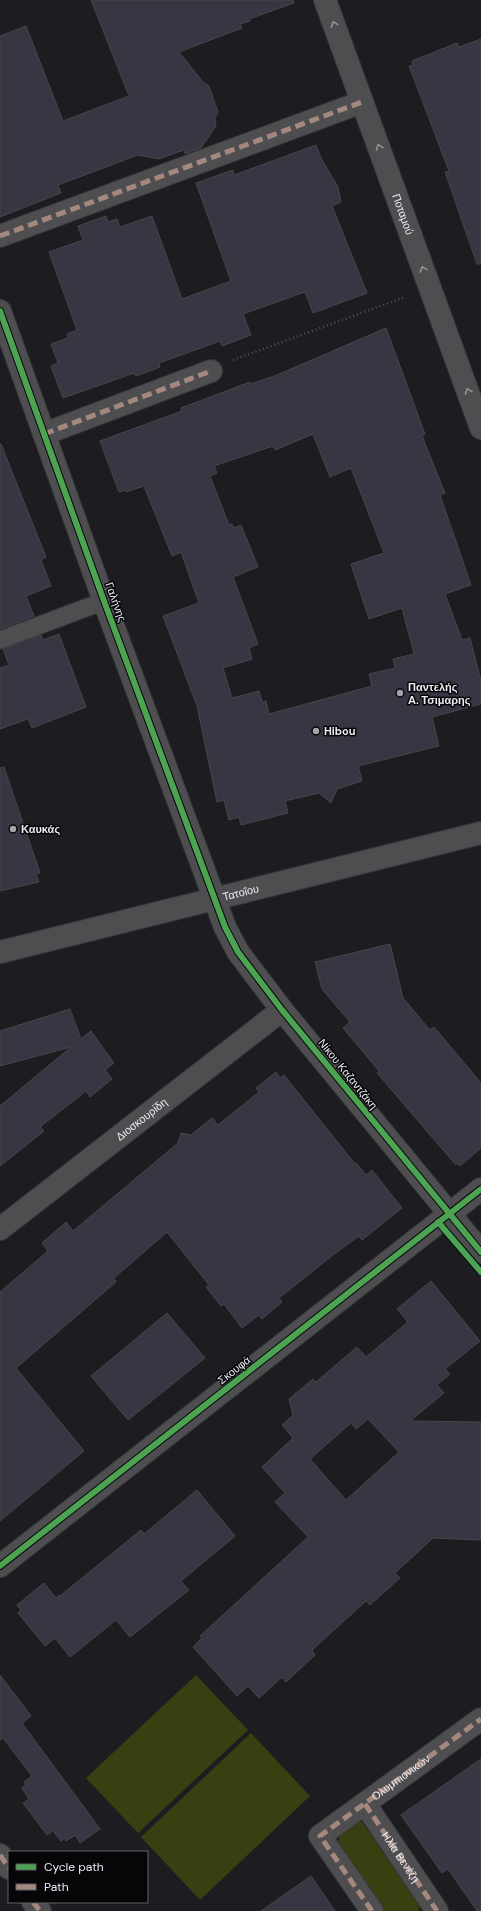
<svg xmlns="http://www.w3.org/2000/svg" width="481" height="1911" viewBox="0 0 481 1911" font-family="'DM Sans',sans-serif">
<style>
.green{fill:#3a3f11}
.building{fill:#393644;stroke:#47464a;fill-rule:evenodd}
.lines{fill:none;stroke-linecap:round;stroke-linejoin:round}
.service-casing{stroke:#38383c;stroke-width:19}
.pedestrian-casing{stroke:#38383c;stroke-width:24}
.minor-casing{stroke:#38383c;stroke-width:24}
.secondary-casing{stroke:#38383c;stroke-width:24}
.path{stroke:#535257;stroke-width:2.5;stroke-dasharray:1 3;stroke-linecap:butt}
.service{stroke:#4e4e51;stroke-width:17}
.pedestrian{stroke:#4e4e51;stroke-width:22}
.minor{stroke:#4e4e51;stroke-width:22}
.secondary{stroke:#4e4e51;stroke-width:22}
.quiet{stroke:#a5887d;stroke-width:5;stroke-dasharray:10 5;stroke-linecap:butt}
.cycleway-casing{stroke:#060609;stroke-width:8}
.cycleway{stroke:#4ca352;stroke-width:6}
.oneway{stroke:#959599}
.poi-dot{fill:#a3a3a8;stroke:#060609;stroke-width:1.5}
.labels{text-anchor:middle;stroke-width:3;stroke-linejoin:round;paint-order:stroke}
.street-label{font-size:11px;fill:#ebebf1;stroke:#060609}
.poi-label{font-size:11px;font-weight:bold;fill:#ebebf1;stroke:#060609;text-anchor:start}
</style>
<rect width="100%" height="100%" fill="#1d1c21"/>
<g class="green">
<path d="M196,1675L248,1730L138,1833L86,1778Z"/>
<path d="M251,1733L310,1796L200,1900L141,1837Z"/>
<path d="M358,1821L362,1822L420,1906L419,1911H380L338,1853L339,1835Z"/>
</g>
<g class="building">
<path d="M91,0H293L294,3L249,19L250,21L240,24L242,28L179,52L203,82L209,86L218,112L215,118L216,126L201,148L185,154L184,150L158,159L138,155L58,185L61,193L0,217V36L26,26L63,121L129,96Z"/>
<path d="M481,39V264H477L445,172L449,171L409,66L413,65L412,61L457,43L459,47Z"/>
<path d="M316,145L321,158L338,187L341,202L332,206L367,293L313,313L305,292L243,314L251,335L222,346L220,341L159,363L160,367L136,376L134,373L63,398L51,366L58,363L51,344L68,338L67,334L77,330L49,252L83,240L78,226L106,216L108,222L117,219L120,227L152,216L182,299L231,281L196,183L233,170L234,175Z"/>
<path d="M386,328L425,434L422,436L445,493L440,495L471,585L445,594L462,640L470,638L481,681V704L432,717L439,746L358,766L362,781L337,789L331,803L319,793L285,801L288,813L241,825L239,817L229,820L224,800L217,802L197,706L163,616L199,603L181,552L172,556L144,486L126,492L125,490L119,492L100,441L182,411L181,408L250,382L251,384L277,375ZM313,434L330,477L351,468L384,553L351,564L369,619L402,608L414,654L393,659L395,668L369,674L372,686L269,714L266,701L262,702L259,691L232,698L223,668L252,659L249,648L258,644L233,577L258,567L241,525L234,528L232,524L229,525L210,476L217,473L214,466L273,446L275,450Z"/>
<path d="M0,444H1L46,557L41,560L51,586L26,596L34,616L0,629Z"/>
<path d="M59,634L86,707L32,728L28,719L0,729V668L9,665L3,649L41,635L43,640Z"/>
<path d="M4,767L40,873L36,874L39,882L0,891V768Z"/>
<path d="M390,944L403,998L430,1030L434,1027L481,1083V1148L460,1166L458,1163L456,1165L377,1073L379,1071L343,1028L350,1022L322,989L315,962Z"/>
<path d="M70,1009L81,1039L91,1031L114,1063L105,1070L112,1079L90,1097L86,1091L40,1127L44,1131L0,1166V1106L71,1047L0,1066V1031Z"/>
<path d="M276,1072L280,1078L284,1075L355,1164L356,1163L366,1175L372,1170L402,1208L362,1240L359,1236L333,1255L279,1298L282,1302L262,1319L259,1315L242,1328L224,1304L221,1306L206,1287L209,1285L167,1232L114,1278L116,1282L16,1368L84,1451L0,1521V1292L48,1251L42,1243L66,1222L73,1231L178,1143L181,1133L191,1135L212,1118L218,1125L259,1092L256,1088Z"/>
<path d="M431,1281L480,1341L445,1369L450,1374L437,1385L444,1393L410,1421L481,1422V1540L433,1538L395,1573L400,1578L370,1605L366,1601L312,1650L315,1655L286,1682L282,1677L259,1698L248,1686L237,1696L193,1647L202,1638L200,1636L308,1537L275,1502L285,1493L262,1467L293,1438L282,1425L293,1415L289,1399L313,1379L316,1382L357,1347L366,1357L408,1322L397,1309ZM368,1419L399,1452L346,1500L310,1459L351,1423L356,1429Z"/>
<path d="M167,1313L205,1358L128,1420L91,1376Z"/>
<path d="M197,1490L235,1536L181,1581L189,1590L130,1637L116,1620L70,1657L55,1638L45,1646L18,1613L21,1610L17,1605L44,1583L56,1598L59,1595L60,1596L141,1530L144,1534Z"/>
<path d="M0,1675L31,1716L22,1723L100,1829L80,1843L75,1835L66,1841L65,1838L61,1841L53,1831L47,1835L23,1803L29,1799L22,1788L26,1785L24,1782L32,1776L3,1738L0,1740Z"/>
<path d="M481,1759V1911H477L448,1869L442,1873L401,1815Z"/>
<path d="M311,1876L335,1911H261Z"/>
</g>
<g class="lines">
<g class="service-casing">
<path id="service" d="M0,640L104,601"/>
</g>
<g class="pedestrian-casing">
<g id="pedestrian">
<path d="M0,236L362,102"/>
<path d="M44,434L211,371"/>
<path id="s1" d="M372,1911L320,1836L481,1719"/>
</g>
</g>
<g class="minor-casing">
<g id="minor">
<path id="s2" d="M325,0L481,428"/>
<path d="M0,311L104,601L225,927L238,952L282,1010L481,1252"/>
<path id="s3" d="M0,1229L282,1010"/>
<path d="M0,1566L481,1189"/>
<path id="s4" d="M365,1804L437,1911"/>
<path d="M0,1855L9,1868"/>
<path d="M33,1902L40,1911"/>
</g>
</g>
<g class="secondary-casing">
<g id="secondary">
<path id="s5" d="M0,952L481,833"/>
</g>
</g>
<path class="path" d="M233,360L405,297"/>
<use href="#service" class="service"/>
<use href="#pedestrian" class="pedestrian"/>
<use href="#minor" class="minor"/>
<use href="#secondary" class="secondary"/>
<g class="quiet">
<path d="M0,236L362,102"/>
<path d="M44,434L211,371"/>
<path d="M365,1804L437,1911"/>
<path d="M0,1855L9,1868"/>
<path d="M33,1902L40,1911"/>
<path d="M372,1911L320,1836L481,1719"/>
</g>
<g class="cycleway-casing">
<g id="cycleway">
<path d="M0,311L104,601L225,927L238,952L282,1010L481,1252"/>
<path d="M438,1222L481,1272"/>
<path d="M0,1566L481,1189"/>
</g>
</g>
<use href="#cycleway" class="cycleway"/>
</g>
<defs><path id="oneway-chevron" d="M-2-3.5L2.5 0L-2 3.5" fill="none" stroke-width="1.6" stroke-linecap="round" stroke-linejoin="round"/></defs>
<g class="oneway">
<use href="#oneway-chevron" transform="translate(334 24) rotate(-110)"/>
<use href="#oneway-chevron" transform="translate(379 147) rotate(-110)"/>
<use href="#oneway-chevron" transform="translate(423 269) rotate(-110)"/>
<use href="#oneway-chevron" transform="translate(468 391) rotate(-110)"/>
</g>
<g class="poi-dot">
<circle cx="400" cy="693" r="4"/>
<circle cx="316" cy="731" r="4"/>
<circle cx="13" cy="829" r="4"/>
</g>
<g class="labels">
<g class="street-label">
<text dy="4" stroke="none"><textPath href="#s2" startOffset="228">Ποταμού</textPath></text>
<text transform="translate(116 602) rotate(70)" y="4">Γαλήνης</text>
<text dy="4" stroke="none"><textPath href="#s5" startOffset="248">Τατοΐου</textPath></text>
<text transform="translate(348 1074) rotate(51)" y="4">Νίκου Καζαντζάκη</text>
<text dy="4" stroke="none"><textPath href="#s3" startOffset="179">Διοσκουρίδη</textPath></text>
<text transform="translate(234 1370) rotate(-38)" y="4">Σκουφά</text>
<text dy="4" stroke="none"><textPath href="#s1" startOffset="191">Ολυμπιονικών</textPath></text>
<text dy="4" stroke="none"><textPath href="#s4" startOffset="64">Ηλία Βενέζη</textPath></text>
</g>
<g class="poi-label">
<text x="408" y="691">Παντελής<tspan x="408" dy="13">Α. Τσιμαρης</tspan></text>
<text x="324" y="735">Hibou</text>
<text x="21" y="833">Καυκάς</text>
</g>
</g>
<rect x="8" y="1851" width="140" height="52" fill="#060609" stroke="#626266"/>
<rect x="16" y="1864" width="20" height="6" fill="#4ca352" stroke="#626266"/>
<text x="44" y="1871" font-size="12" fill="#ebebf1">Cycle path</text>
<rect x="16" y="1884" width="20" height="6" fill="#a5887d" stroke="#626266"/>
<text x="44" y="1891" font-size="12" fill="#ebebf1">Path</text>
</svg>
